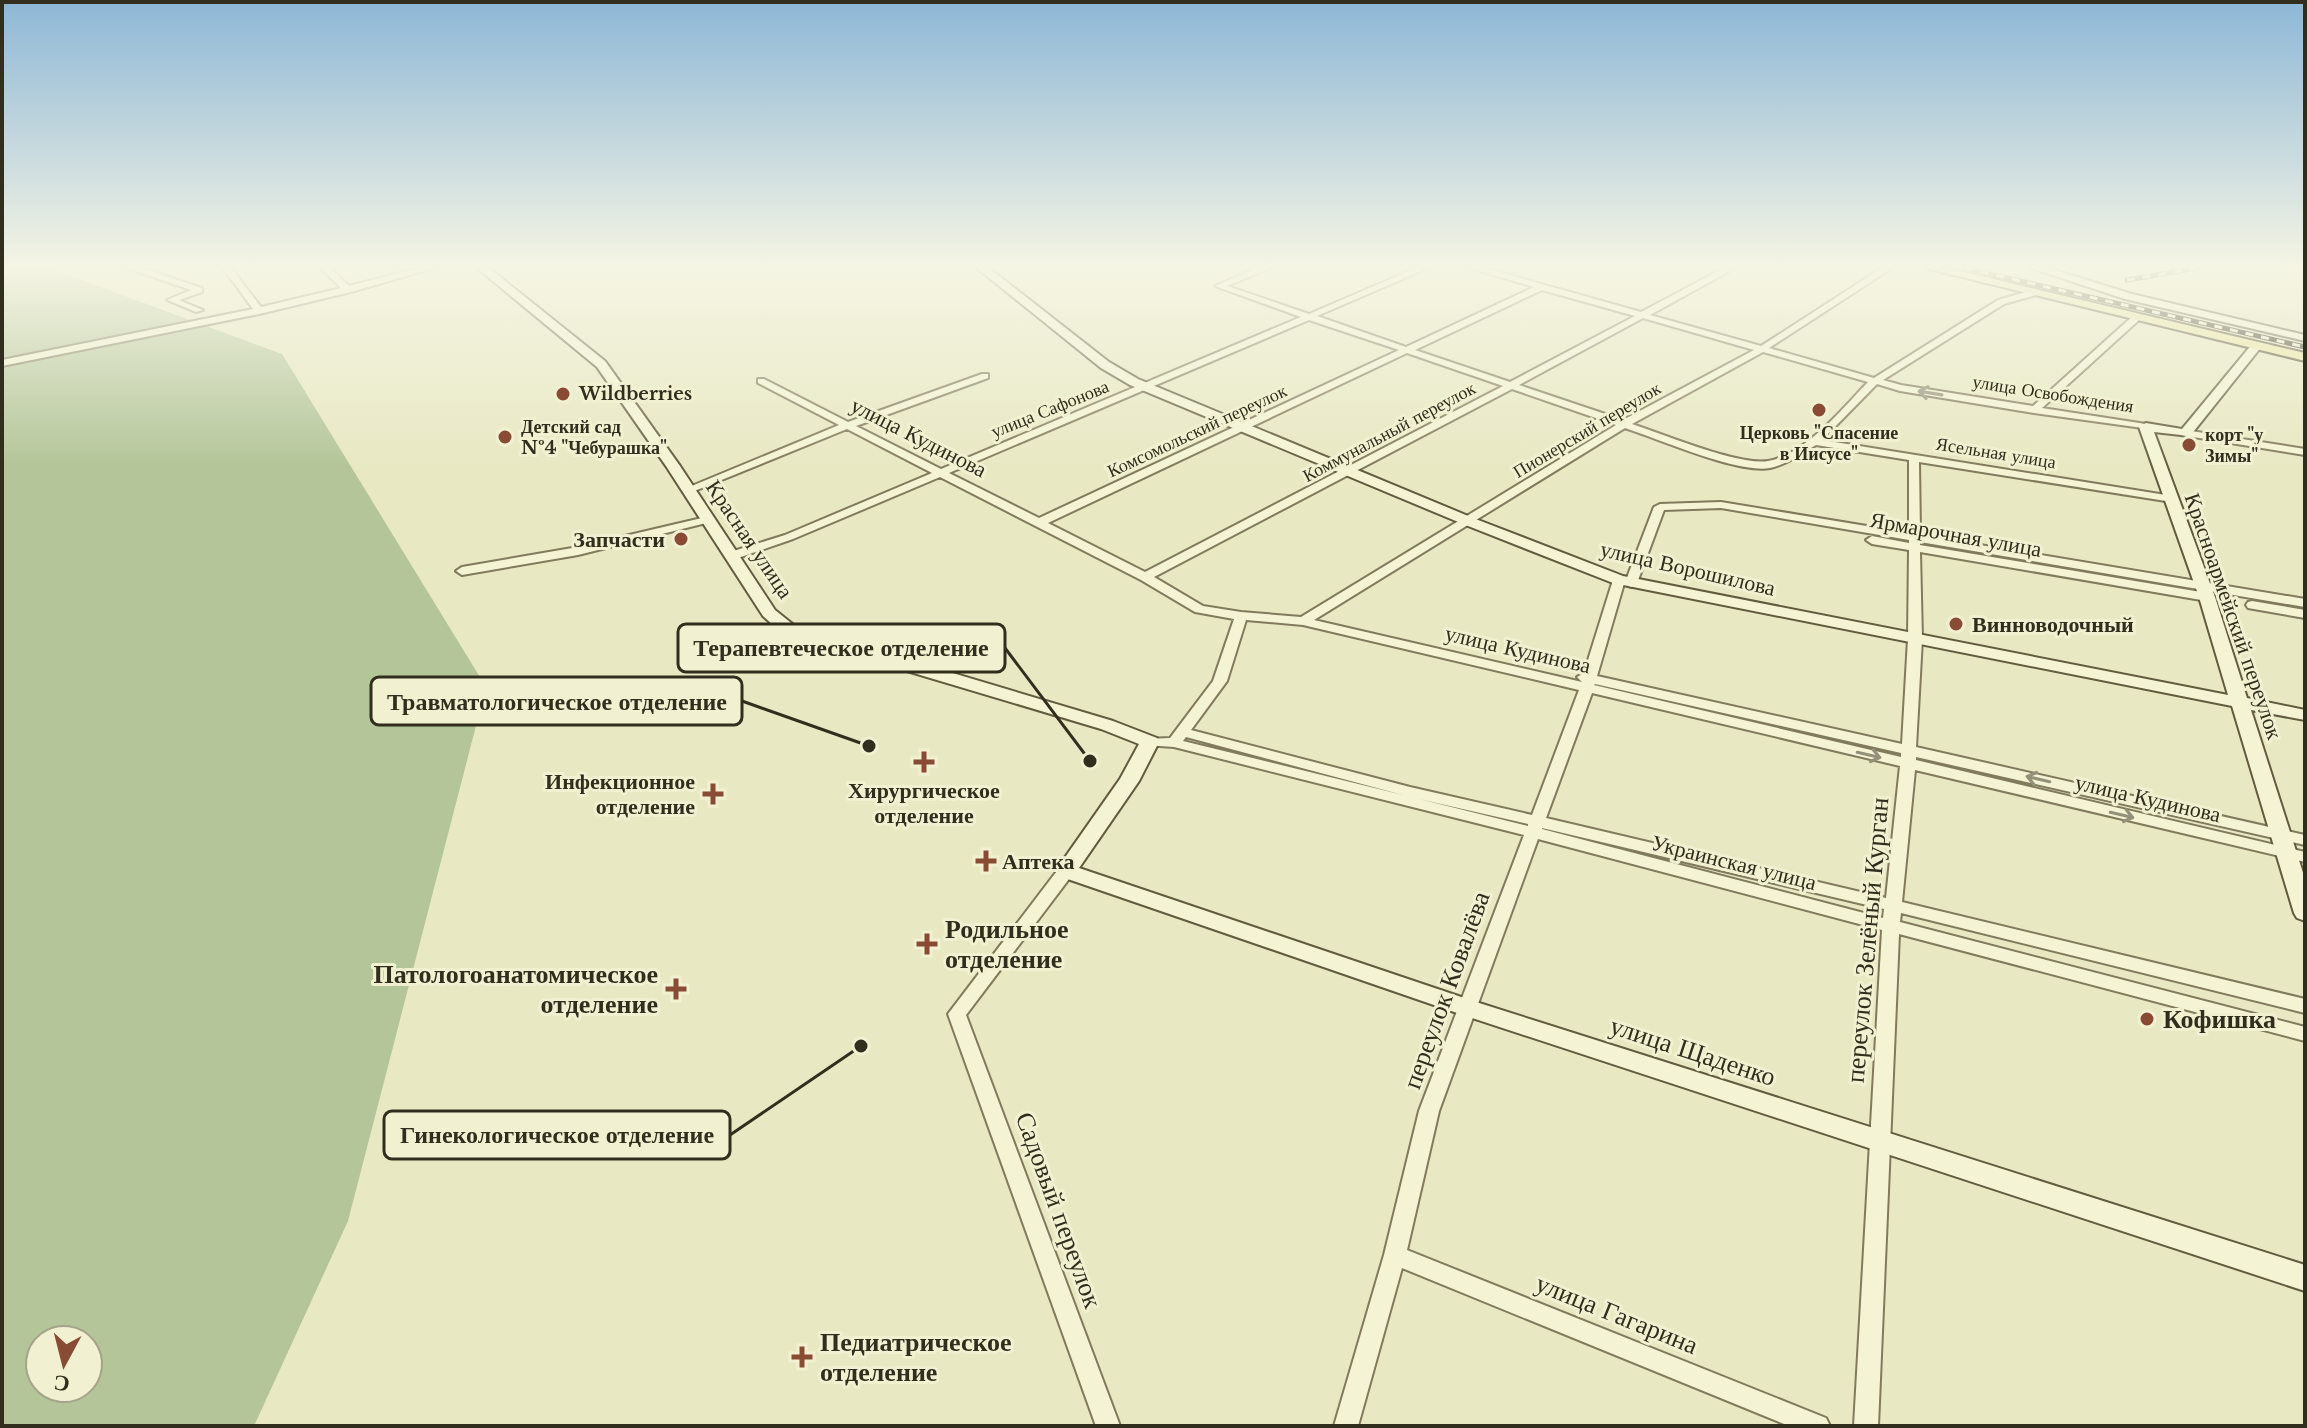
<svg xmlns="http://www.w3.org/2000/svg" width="2307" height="1428" viewBox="0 0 2307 1428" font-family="'Libre Baskerville',serif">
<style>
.green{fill:#b3c599;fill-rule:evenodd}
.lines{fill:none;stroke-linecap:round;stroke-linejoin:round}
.street-casing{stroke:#817a5c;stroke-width:4}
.secondary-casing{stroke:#625b3f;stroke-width:4}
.primary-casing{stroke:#4f4730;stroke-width:4}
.street{fill:#f4f4d5;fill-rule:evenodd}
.secondary{fill:#f4f4d5;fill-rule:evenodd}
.primary{fill:#e8e69f;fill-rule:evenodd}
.rail-casing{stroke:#322e1e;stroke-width:5}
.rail{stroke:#f1f1d2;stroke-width:3;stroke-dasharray:8;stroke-linecap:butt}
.oneway{stroke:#93917a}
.poi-dot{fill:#894b33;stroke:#f1f1d2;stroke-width:3}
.labels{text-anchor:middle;stroke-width:6;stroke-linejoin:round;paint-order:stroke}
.far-poi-label{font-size:18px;font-weight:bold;fill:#322e1e;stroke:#f1f1d2;text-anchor:start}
.far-street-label{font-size:18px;fill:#322e1e;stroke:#f1f1d2}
.street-label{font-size:22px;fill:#322e1e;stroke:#f1f1d2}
.poi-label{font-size:22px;font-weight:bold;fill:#322e1e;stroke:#f1f1d2;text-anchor:end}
.near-poi-label{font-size:26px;font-weight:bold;fill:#322e1e;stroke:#f1f1d2;text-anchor:start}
.near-street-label{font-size:26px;fill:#322e1e;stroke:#f1f1d2}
.leader{fill:none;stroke:#322e1e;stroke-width:3}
.callout-dot{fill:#322e1e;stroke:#f1f1d2;stroke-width:3}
.callout{fill:#f1f1d2;stroke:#322e1e;stroke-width:3}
.callout-label{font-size:24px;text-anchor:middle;font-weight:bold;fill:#322e1e}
</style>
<rect width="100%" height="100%" fill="#e8e8c3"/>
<path class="green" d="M2,268H62L57,271L282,354L486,687L348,1221L254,1426H2ZM40,1340H88V1388H40Z"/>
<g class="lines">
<g class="street-casing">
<g id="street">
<path d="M127,268H141L202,288V292L179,300L203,310L196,312L167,300L191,290Z"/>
<path d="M223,268H231L261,307L341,288L321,268H330L349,286L419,268H434L351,292L259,314L2,366V360L253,309Z"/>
<path d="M1257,268H1270L1227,286L1309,314L1416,268H1428L1317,316L1406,347L1534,287L1470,268H1485L1641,312L1724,268H1735L1650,315L1761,346L1882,268H1892L1769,348L1874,378L1998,300L2033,290L2037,293L2036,295L2004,304L1883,380L1901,385L2033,406L2134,315H2140V319L2042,408L2146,424L2151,427L2150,429L2034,413L1900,391L1877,384L1822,440L2172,496L2178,499L2172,502L1919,462L1920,535L2305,599V607L1920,542V545L2207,593L2213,597L2207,601L1920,552L1922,639L1916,747L2305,835V845L1916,757V760L2305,852V862L1915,770L1902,902L2305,999V1013L1901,913L1900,922L2305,1027V1041L1899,934L1878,1426H1854L1882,930L1538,839L1439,1111L1407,1250L1826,1418L1830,1426H1789L1402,1268L1358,1426H1334L1384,1255L1419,1111L1524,835L1174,747L1145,745L1143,742L1145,739L1170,738L1213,681L1234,619L1195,612L1141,580L940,477L793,539L735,559H727V553L785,535L932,473L847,429L692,492L688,493L682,490L839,425L758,383V379H764L848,422L982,374H988V378L856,426L941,469L1301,317L1215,286ZM1542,290L1635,316L1510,382L1415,350ZM1643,318L1754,350L1623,420L1519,385ZM1309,320L1399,350L1039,518L949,473ZM1763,352L1868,382C1843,408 1805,455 1768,461C1739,466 1663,434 1632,424ZM1407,353L1503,386L1145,572L1048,523ZM1512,389L1616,425L1301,617L1241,612L1203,606L1154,577ZM1625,428C1659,439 1738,474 1770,468C1787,464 1801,454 1816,445L1909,460V533L1721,502L1660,504L1654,507L1625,583L1631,587L1637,583L1664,510L1721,508L1909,540V543L1872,536L1866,540L1872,544L1909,550L1908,639L1902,744L1597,676L1625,580L1619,576L1613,580L1584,673L1577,677L1582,682L1314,620ZM1246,620L1303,625L1579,690L1532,815L1410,787L1191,730L1227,681ZM1595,684L1901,753V757L1594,685ZM1592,693L1900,766L1886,898L1546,818ZM1186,737L1403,795L1183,741ZM1419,799L1528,824V826ZM1542,828L1884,909L1883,918L1542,829Z"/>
<path d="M2185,430L2305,449V455L2181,435L2180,433Z"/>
<path d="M706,517L712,520L710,522L578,555L462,575L456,571L462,567L578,547Z"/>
<path d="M2252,601L2305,610V618L2248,608L2246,605L2248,602Z"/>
<path d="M1066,865L1072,867L1074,871L1072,875L966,1015L1120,1426H1096L948,1014L1060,867Z"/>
</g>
</g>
<g class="secondary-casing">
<g id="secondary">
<path d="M477,268H489L605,361L680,466L775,610L795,626L1113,721L1157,738L1159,742L1139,781L1079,868L1476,1002L2305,1265V1291L1460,1014L1059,876L1056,871L1059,866L1120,779L1139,744L1101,729L783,634L763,616L666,466L597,367Z"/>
<path d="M977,268H989L1109,362L1138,379L1473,518L1623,576L2228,695L2199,597L2139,427L2146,423L2182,429L2253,343H2261V347L2190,436L2154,432L2215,597L2247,698L2305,710V720L2251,710L2305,879V921L2297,918L2294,913L2232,706L1613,583L1463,524L1130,385L1101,368Z"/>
<path d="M2031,268H2048L2132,294L2305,335V341L2125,299Z"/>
</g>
</g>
<g class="primary-casing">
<path id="primary" d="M1925,268H1947L2305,353V361Z"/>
</g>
<use href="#street" class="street"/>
<use href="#secondary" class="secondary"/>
<use href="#primary" class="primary"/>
<g class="rail-casing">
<g id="rail">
<path d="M1965,268L2305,347"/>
<path d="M2127,280L2198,268"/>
</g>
</g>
<use href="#rail" class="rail"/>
</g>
<defs><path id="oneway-shaft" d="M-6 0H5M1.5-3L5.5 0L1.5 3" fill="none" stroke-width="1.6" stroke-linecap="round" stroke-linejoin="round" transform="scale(2)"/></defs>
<g class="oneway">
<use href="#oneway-shaft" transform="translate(1930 393) rotate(-171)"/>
<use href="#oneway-shaft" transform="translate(1869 755) rotate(13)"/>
<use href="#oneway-shaft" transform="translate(2038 779) rotate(-167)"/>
<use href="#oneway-shaft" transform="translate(2122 815) rotate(13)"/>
</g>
<linearGradient id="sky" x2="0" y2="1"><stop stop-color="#8db7d6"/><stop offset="0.57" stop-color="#f5f5e4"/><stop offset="1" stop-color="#f5f5e4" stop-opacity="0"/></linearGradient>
<rect width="2307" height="468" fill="url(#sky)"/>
<g class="poi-dot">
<circle cx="563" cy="394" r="8"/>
<circle cx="1819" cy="410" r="8"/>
<circle cx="505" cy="437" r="8"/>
<circle cx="2189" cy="445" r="8"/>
<circle cx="681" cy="539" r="8"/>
<circle cx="1956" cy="624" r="8"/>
<path d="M920 750h8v8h8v8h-8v8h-8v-8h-8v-8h8z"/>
<path d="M709 782h8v8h8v8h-8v8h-8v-8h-8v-8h8z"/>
<path d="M982 849h8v8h8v8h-8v8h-8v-8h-8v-8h8z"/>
<path d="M923 932h8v8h8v8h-8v8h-8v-8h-8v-8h8z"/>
<path d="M672 977h8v8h8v8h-8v8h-8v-8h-8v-8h8z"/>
<circle cx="2147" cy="1019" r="8"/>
<path d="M798 1345h8v8h8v8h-8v8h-8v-8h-8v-8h8z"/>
</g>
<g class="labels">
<g class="far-poi-label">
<text x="579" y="400">Wildberries</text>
<text x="521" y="433">Детский сад<tspan x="521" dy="21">№4 "Чебурашка"</tspan></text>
<text x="1819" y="439" text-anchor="middle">Церковь "Спасение<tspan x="1819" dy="21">в Иисусе"</tspan></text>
<text x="2205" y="441">корт "у<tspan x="2205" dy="21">Зимы"</tspan></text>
</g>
<g class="far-street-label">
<text transform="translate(2053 394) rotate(9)" y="6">улица Освобождения</text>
<text transform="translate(1050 409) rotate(-22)" y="6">улица Сафонова</text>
<text transform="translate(1587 430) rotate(-31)" y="6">Пионерский переулок</text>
<text transform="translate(1197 431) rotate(-25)" y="6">Комсомольский переулок</text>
<text transform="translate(1389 432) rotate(-28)" y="6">Коммунальный переулок</text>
<text transform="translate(1996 453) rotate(9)" y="6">Ясельная улица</text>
</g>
<g class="street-label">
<text transform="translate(919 437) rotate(27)" y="8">улица Кудинова</text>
<text transform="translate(1956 534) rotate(10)" y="8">Ярмарочная улица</text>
<text transform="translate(750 539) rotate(56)" y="8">Красная улица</text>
<text transform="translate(1688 568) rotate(13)" y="8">улица Ворошилова</text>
<text transform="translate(2234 616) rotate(71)" y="8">Красноармейский переулок</text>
<text transform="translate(1518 649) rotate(13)" y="8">улица Кудинова</text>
<text transform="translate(2148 798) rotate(13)" y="8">улица Кудинова</text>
<text transform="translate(1734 862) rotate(14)" y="8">Украинская улица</text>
</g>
<g class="poi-label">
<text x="665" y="547">Запчасти</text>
<text x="1972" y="632" text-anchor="start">Винноводочный</text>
<text x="695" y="789">Инфекционное<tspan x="695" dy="25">отделение</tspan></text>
<text x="924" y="798" text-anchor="middle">Хирургическое<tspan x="924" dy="25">отделение</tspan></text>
<text x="1002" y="869" text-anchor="start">Аптека</text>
</g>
<g class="near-poi-label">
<text x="945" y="938">Родильное<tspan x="945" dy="30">отделение</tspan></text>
<text x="658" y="983" text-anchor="end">Патологоанатомическое<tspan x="658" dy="30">отделение</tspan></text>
<text x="2163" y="1028">Кофишка</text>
<text x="820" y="1351">Педиатрическое<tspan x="820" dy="30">отделение</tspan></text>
</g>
<g class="near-street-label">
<text transform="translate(1867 940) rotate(-85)" y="9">переулок Зелёный Курган</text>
<text transform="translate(1446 990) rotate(-70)" y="9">переулок Ковалёва</text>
<text transform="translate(1693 1051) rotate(18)" y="9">улица Щаденко</text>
<text transform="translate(1059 1210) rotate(70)" y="9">Садовый переулок</text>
<text transform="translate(1617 1314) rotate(22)" y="9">улица Гагарина</text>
</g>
</g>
<path class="leader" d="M1090 761L1005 648M869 746L742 701M861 1046L730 1135"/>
<g class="callout-dot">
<circle cx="1090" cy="761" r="8"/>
<circle cx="869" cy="746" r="8"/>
<circle cx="861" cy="1046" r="8"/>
</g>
<g class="callout">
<rect x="678" y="624" width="327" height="48" rx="8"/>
<rect x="371" y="677" width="371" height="48" rx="8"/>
<rect x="384" y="1111" width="346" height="48" rx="8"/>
</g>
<g class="callout-label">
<text x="841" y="656">Терапевтеческое отделение</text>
<text x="557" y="710">Травматологическое отделение</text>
<text x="557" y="1143">Гинекологическое отделение</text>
</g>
<rect width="2307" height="1428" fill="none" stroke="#322e1e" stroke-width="8"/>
<g transform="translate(64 1364) rotate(187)"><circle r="38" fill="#f1f1d2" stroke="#a5a38a" stroke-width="2"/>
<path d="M0-6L14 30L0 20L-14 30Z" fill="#894b33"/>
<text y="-12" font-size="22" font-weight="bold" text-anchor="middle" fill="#322e1e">С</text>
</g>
</svg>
